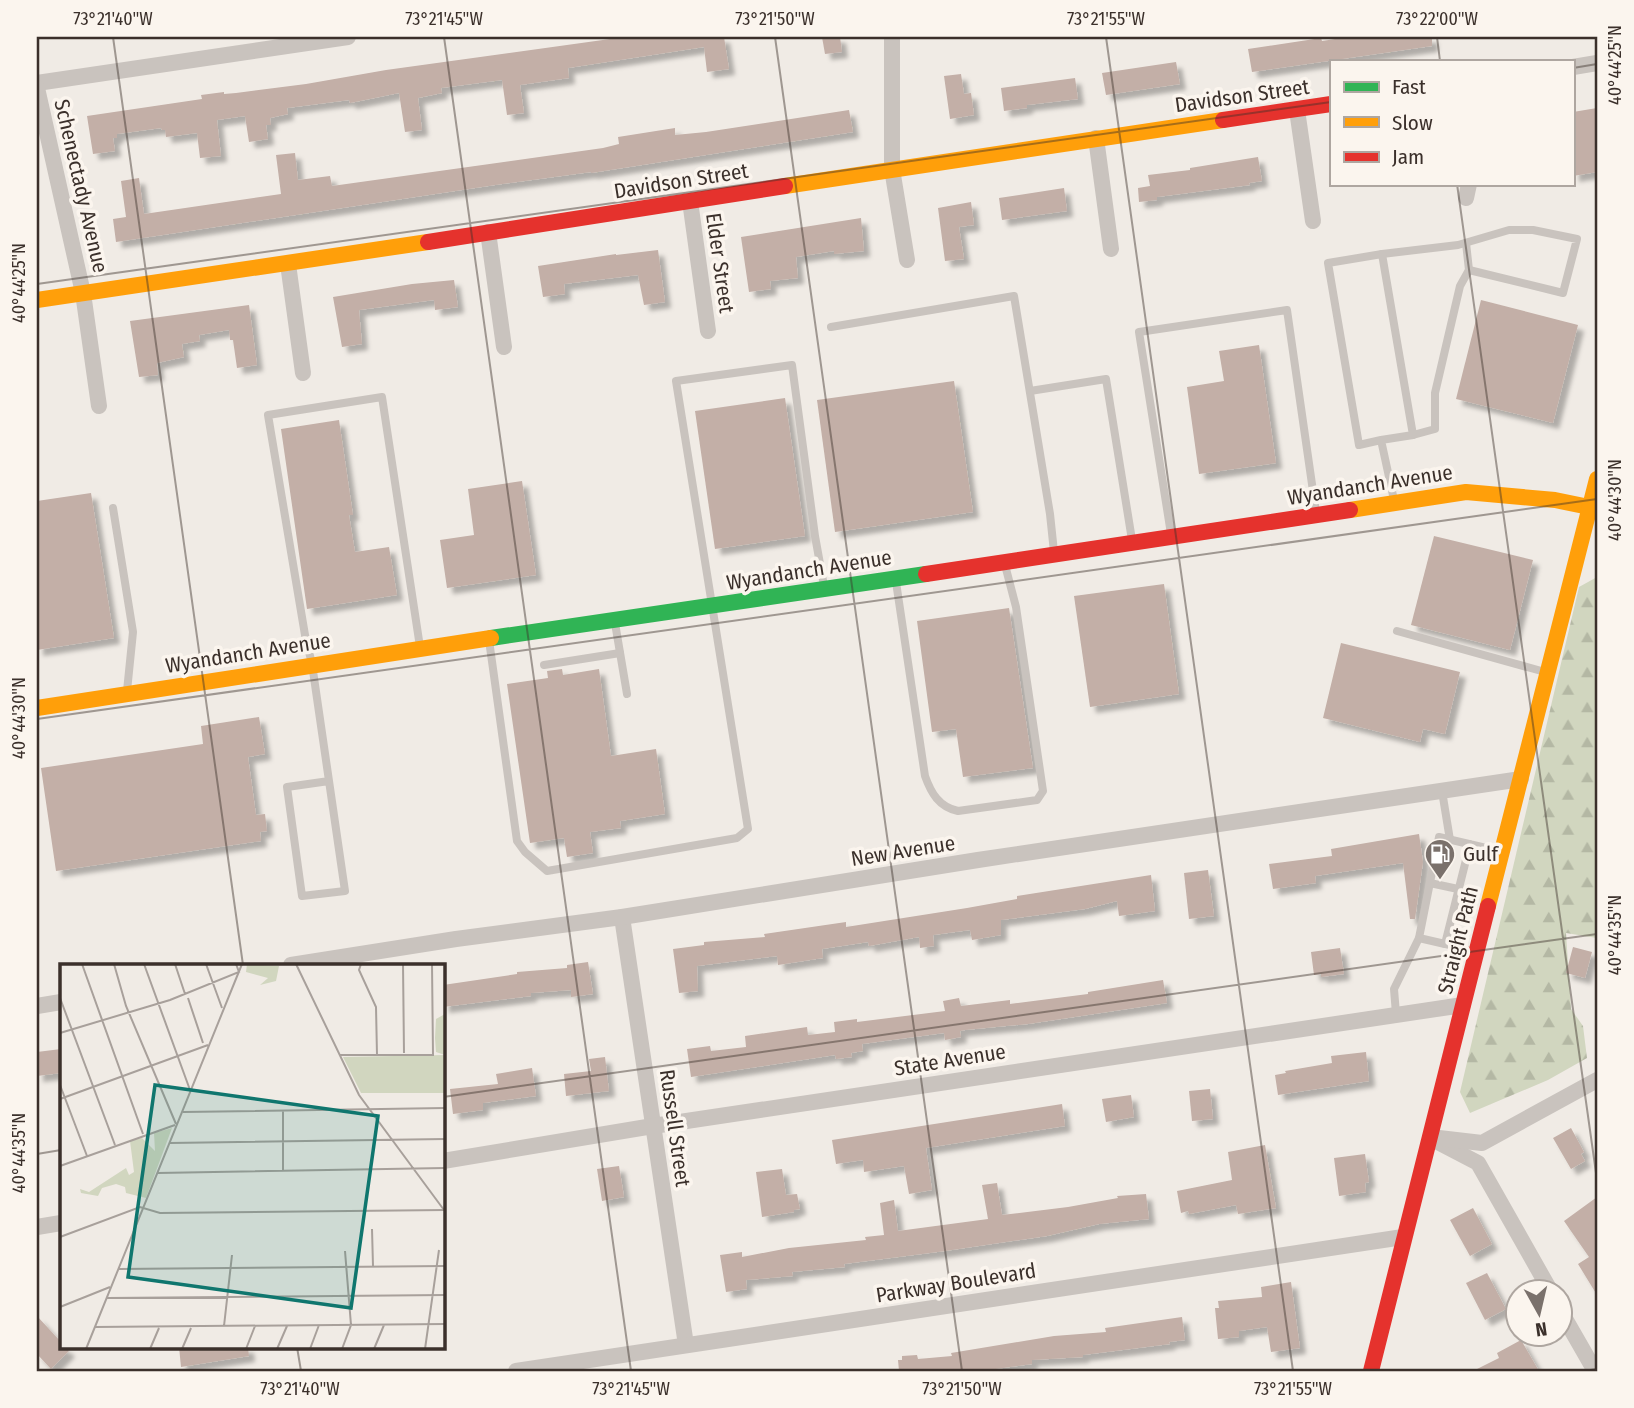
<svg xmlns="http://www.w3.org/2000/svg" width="1634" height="1408" viewBox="0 0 1634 1408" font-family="'Fira Sans Condensed',sans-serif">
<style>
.forest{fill:url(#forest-firs)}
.building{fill:#c3afa7;filter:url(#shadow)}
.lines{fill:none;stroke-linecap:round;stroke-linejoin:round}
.lane{stroke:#c9c3be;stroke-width:8}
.street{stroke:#c9c3be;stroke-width:16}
.fast{stroke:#30b455;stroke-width:16}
.slow{stroke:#ff9f0a;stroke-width:16}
.jam{stroke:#e5322d;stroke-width:16}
.ticks{fill:none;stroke:#3b302b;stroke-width:2;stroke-opacity:0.45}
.labels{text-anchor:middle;stroke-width:7;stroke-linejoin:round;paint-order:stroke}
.street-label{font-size:21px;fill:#3b302b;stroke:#fbf5ee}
.poi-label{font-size:21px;fill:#3b302b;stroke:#fbf5ee;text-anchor:start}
.inset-road{fill:none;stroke:#a8a09b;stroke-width:2}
.view{fill:#0f766e;fill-opacity:0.15;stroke:#0f766e;stroke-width:3.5}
.inset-edge{fill:none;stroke:#3b302b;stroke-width:3.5}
.neatline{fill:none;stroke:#3b302b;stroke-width:2.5}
.ticks-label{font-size:18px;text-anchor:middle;fill:#3b302b}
</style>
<defs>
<pattern id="forest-firs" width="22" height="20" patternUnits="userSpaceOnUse" patternTransform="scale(1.75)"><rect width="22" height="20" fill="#d1d6bf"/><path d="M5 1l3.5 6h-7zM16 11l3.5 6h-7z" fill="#b4b8a4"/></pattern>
<filter id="shadow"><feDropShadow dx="6" dy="6" stdDeviation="2" flood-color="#0004"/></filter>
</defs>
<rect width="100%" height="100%" fill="#f0ebe5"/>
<path class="forest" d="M1597,577V938L1566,933L1571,1009L1583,1026L1587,1058L1548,1080L1470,1113L1460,1092L1579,587Z"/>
<g class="building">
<path d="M610,37H724L729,69L707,72L704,47L568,68L569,78L520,85L524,113L507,115L502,80L441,88L442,93L418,98L422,130L405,132L399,93L350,103L349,100L287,108L288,114L270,118L271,125H266L268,139L249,142L245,116L217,120L221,156L200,158L197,133L166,137L165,130H162L161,128L117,134V138H113L115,151L93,154L87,116L202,99L201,95L224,92V94L236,93L306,84L386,70L610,39Z"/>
<path d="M822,37H840L842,52L825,54Z"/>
<path d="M1348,37H1432V46L1252,72L1248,49L1321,38L1322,41Z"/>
<path d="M1176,62L1180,84L1106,95L1102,73Z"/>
<path d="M961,74L964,94L971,93L974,115L950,119L944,76Z"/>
<path d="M1075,78L1078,99L1027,105V108L1004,111L1001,88Z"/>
<path d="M1597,108V172L1573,176V112Z"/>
<path d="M849,110L853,132L591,173V172L495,185L116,242L113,219L126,217L121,181L139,178L144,214L281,194L276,155L295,153L298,180L330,176L332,186L603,148L619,144L618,137L675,128V135L706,132Z"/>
<path d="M1258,157L1262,181L1249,183L1250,185L1157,197V200L1139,202L1138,188L1150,186L1148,175L1190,170V168Z"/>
<path d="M1064,188L1067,211L1002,220L999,198Z"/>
<path d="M971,202L974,225L959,227L964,259L945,261L938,208Z"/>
<path d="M861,218L864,251L834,254V251L796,257L798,278L770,281L771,289L749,292L741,237Z"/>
<path d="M658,250L665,302L644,305L638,275L564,284L565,294L543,297L538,266L616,254V255Z"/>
<path d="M454,280L458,307L435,310L434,300L359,310L362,344L342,347L333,297L412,284Z"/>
<path d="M1481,300L1578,325L1553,423L1456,399Z"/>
<path d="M249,305L257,365L237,368L233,340H230L229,330L199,335L200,341L182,344L184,357L157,363L158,375L139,377L130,321Z"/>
<path d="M1259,345L1276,463L1199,474L1187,387L1224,381L1219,351Z"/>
<path d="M954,381L973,512L835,532L817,400Z"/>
<path d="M785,398L805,536L715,549L695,411Z"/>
<path d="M339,420L353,515H349L355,552L389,547L397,595L307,609L281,429Z"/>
<path d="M522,481L536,575L447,588L440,540L474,535L468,489Z"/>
<path d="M91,493L114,638L37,650V501Z"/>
<path d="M1434,536L1533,560L1510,650L1411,625Z"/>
<path d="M1164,584L1179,694L1090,707L1074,596Z"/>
<path d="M1009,608L1033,768L963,777L956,729L932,732L917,621Z"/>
<path d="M1341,643L1460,672L1445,734L1423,729L1420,742L1323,718Z"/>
<path d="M562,669L563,675L599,669L611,756L656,749L665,814L620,821L621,828L590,832L593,853L567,857L564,838L530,843L507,684L548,678L547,671Z"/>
<path d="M259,717L265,754L248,757L256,815L265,814L267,831L260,832L261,841L56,871L41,768L203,744L201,726Z"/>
<path d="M1419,834L1423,862L1415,919H1410L1403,863L1315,876L1316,883L1273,889L1269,864L1332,856L1331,849Z"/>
<path d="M1208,870L1214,916L1189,919L1184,873Z"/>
<path d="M1151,875L1155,911L1119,916L1117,901L1085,909L1001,920V935L972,940L970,930L933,935L934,946L920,948L919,937L869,946L868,942L822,949L823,958L778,965L777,956L697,966L698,991L679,993L673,949L704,945V942L765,937L764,934L846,922V927L967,908L1017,899V896Z"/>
<path d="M1573,947L1592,952L1585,978L1566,973Z"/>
<path d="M1340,948L1344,974L1321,977V974L1314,975L1311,952Z"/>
<path d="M588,962L593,994L571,997V990L531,993V996L443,1007V985L517,974V972L567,968V965Z"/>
<path d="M1163,980L1167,1003L1028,1024L965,1030L960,1031L961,1037L945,1040L944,1033L862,1044L863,1051L851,1053L852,1057L836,1059L835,1055L691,1077L687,1049L710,1046L711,1051L746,1047L745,1036L807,1027L808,1035L835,1032L834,1022L857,1019V1022L945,1011L943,1001L959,998L961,1006L1010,1000V1004L1088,994V992Z"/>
<path d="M61,1049V1073L37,1076V1052Z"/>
<path d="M1366,1052L1369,1081L1278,1095L1275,1075L1286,1073L1285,1071L1332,1063L1331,1056Z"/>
<path d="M605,1057L609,1091L566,1096L564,1074L591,1071L589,1059Z"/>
<path d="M532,1068L536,1096L483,1103V1110L453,1114L450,1089L498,1084L496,1074Z"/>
<path d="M1210,1089L1213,1119L1192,1121L1189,1091Z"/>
<path d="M1131,1095L1134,1117L1106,1122L1102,1099Z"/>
<path d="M1062,1104L1065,1126L926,1148L932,1190L909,1194L904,1166L864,1172L863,1160L836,1164L832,1140Z"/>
<path d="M1571,1128L1584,1152L1581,1154L1585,1161L1571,1169L1553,1138Z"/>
<path d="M1265,1145L1276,1208L1238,1214L1236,1205L1189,1214L1188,1211L1181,1213L1177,1191L1232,1180L1228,1152Z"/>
<path d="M1365,1154L1369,1182L1365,1183L1366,1192L1339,1196L1334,1158Z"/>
<path d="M619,1166L624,1197L602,1201L597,1169Z"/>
<path d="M782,1169L786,1195L797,1194L800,1209L794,1210V1212L762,1217L756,1172Z"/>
<path d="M997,1183L1002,1215L1068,1207L1118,1198L1117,1196L1146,1194L1149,1219L1099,1224L1047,1236L945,1251L844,1264L845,1267L792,1272L793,1276L746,1280L747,1289L726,1292L720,1255L742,1252V1257L789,1248L866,1240L865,1237L884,1235L880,1203L894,1200L898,1231L988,1219L982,1185Z"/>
<path d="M1597,1197V1295L1578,1264L1589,1257L1564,1221Z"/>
<path d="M1473,1208L1492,1244L1470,1256L1450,1220Z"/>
<path d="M1487,1273L1506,1309L1485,1320L1466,1283Z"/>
<path d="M1291,1282L1300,1348L1271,1352L1267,1327L1239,1331V1337L1218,1339L1215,1308H1219L1218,1301L1262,1297L1261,1287Z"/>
<path d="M37,1316L61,1342V1347H65L69,1351L51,1369L37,1354Z"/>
<path d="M1182,1317L1185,1340L1169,1342L1170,1344L1083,1355V1357L1032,1360V1364L981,1371H899L898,1360H902V1356L917,1355L918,1359L952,1356L951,1353L1054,1336L1106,1332L1105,1328Z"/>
<path d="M1521,1340L1539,1371H1473L1499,1358L1497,1353Z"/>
<path d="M179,1347H248L249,1356L181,1367Z"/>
</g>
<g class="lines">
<g class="lane">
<path d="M1466,243L1469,270"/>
<path d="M1382,254L1458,245L1509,230H1533L1577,239L1563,293L1469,270L1460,286L1435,393V429L1413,435"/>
<path d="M831,327L1014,296L1050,514L1054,552"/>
<path d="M1030,391L1106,379L1132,540"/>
<path d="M1381,440L1359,445L1328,263L1382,254L1413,435L1381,440L1394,500"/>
<path d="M113,508L133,632L127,691"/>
<path d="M1171,534L1139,332L1287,310L1316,512"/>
<path d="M896,582L925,776C931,793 939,807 958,811L1037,800L1043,791L1016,607L1005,565"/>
<path d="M615,623L627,694"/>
<path d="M1397,631L1545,672"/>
<path d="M489,640L517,841L525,852L547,871L737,838L748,829L676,381L792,365L815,536L824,586"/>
<path d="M544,665L620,653"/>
<path d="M329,781L287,787L302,896L345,891L312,664L305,635L268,415L382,397L420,647"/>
<path d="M1442,791L1450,840"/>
<path d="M1470,844L1445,944L1419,938L1439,837L1499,851"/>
<path d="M1430,883L1458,889"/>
<path d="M1445,944L1475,952"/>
<path d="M1396,1014L1394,989L1419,938"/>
</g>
<g class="street">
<path d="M892,37V169L907,260"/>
<path d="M1573,67L1597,63"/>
<path d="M37,83L348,37"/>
<path d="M37,88L83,293L99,406"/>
<path d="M1297,110L1313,221"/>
<path d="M1096,138L1111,249"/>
<path d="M1466,198L1469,184"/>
<path d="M690,201L708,331"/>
<path d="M488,232L504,347"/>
<path d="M288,264L303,373"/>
<path d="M622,917L686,1345"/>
<path d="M291,965L456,939L622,917L978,860L1521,779"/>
<path d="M37,1006L61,1002"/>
<path d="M1430,1138L1478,1163L1551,1292"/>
<path d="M1439,1138L1482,1143L1597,1080"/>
<path d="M443,1161L653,1126L1463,1005"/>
<path d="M37,1227L61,1223"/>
<path d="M1560,1310L1595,1371"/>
<path d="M516,1371L1403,1237"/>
</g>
<path class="fast" d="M491,638L926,574"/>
<g class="slow">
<path d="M785,186L1223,120"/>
<path d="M37,300L428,242"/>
<path d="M1350,510L1466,492L1555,500L1589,507"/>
<path d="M37,708L491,638"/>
<path d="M1488,906L1597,479"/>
</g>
<g class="jam">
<path d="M1223,120L1331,104"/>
<path d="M428,242L785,186"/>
<path d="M926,574L1350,510"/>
<path d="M1371,1371L1488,906"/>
</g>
</g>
<path class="ticks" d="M113,37L243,965M444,37L631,1371M775,37L962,1371M1106,37L1293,1371M1437,37L1440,61M1573,68L1597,64M1457,184L1597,1180M37,284L1331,102M37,719L1597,499M443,1097L1597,934M37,1154L61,1150M297,1347L301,1371M1584,1371L1597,1369"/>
<defs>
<g id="fuel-pin" transform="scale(1.575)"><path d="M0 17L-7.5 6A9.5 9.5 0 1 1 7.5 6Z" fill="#7a716c" stroke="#fbf5ee"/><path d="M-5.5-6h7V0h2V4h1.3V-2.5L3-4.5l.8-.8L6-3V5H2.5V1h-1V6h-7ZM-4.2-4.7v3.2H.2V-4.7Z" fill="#fff"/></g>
</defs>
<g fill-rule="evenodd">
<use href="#fuel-pin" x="1440" y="854"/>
</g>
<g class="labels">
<g class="street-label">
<text transform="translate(1242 96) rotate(-8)" y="7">Davidson Street</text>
<text transform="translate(681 181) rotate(-9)" y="7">Davidson Street</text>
<text transform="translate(81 186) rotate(77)" y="7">Schenectady Avenue</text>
<text transform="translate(720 263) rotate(82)" y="7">Elder Street</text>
<text transform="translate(1370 485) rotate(-9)" y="7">Wyandanch Avenue</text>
<text transform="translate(809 570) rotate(-9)" y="7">Wyandanch Avenue</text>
<text transform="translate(248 653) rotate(-9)" y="7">Wyandanch Avenue</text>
<text transform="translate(903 851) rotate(-9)" y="7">New Avenue</text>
<text transform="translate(1458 940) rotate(-76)" y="7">Straight Path</text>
<text transform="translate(950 1060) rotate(-9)" y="7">State Avenue</text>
<text transform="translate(675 1128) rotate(82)" y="7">Russell Street</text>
<text transform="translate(956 1283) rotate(-9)" y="7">Parkway Boulevard</text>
</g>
<g class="poi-label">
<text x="1463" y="861">Gulf</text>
</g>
</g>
<g transform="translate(60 964)">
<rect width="385" height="385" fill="#f0ebe5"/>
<path d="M187,0L219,2L216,17L200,21L208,14L186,8ZM385,50V91L376,88L375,74L376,55ZM112,164L86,234L66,229L65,223L56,220L42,224L38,232L21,229L20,225L29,228L66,204L69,211L74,208L70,177L82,174L95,187L94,169Z" fill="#d1d6bf"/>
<path d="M385,91V129H301L283,93Z" fill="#d1d6bf"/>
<path class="inset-road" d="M22,0L83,170M54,0L66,42L116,160M84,0L130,126M115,0L125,30M146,0L162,44M236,0L299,131L384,246M301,0L299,6L316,43L317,91M343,0L344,89M0,34L55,181M128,34L143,79M0,69L110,36L179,8L176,0M280,91H373L372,0M0,121L27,192M0,135L148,81M223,147V207M123,148L385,144M110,179L385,175M0,202L115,161M98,209L385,204M312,265L313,302M0,273L80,243L100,249L385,246M59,305L385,302M47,334L385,331M0,343L50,323M164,362L172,291M35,363L385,360M26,385L182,0M90,385L99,364M122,385L131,364M186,385L195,362M217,385L227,362M250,385L259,361M282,385L291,361L285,287M314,385L324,361M365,385L379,286"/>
<path class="view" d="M95,121L318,152L291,344L68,313Z"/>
<rect width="385" height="385" class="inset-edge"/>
</g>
<rect width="1634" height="1408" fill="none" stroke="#fbf5ee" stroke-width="77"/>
<rect x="1330" y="60" width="245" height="126" fill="#fbf5ee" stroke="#aea6a0" stroke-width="2"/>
<rect x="1344" y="82" width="35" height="10" fill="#30b455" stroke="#aea6a0" stroke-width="2"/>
<text x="1392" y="94" font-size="21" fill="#3b302b">Fast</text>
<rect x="1344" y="117" width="35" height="10" fill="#ff9f0a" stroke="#aea6a0" stroke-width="2"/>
<text x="1392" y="130" font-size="21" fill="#3b302b">Slow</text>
<rect x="1344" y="152" width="35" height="10" fill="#e5322d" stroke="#aea6a0" stroke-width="2"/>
<text x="1392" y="164" font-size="21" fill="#3b302b">Jam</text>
<g transform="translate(1539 1313) rotate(172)"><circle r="33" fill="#fbf5ee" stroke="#aea6a0" stroke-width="2"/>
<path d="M0-5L12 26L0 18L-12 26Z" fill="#7a716c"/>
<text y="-10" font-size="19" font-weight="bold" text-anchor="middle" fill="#3b302b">N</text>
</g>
<rect x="38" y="38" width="1558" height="1332" class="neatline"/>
<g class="ticks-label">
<text x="113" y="25">73°21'40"W</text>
<text x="444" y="25">73°21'45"W</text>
<text x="775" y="25">73°21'50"W</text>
<text x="1106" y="25">73°21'55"W</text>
<text x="1437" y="25">73°22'00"W</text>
<text transform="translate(1615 65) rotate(-90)" y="6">40°44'25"N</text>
<text transform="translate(19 283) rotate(-90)" y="6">40°44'25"N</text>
<text transform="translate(1615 500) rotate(-90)" y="6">40°44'30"N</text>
<text transform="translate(19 718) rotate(-90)" y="6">40°44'30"N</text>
<text transform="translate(1615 935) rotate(-90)" y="6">40°44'35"N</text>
<text transform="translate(19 1153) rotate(-90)" y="6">40°44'35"N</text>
<text x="300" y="1395">73°21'40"W</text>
<text x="631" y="1395">73°21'45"W</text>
<text x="962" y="1395">73°21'50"W</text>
<text x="1293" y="1395">73°21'55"W</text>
</g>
</svg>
